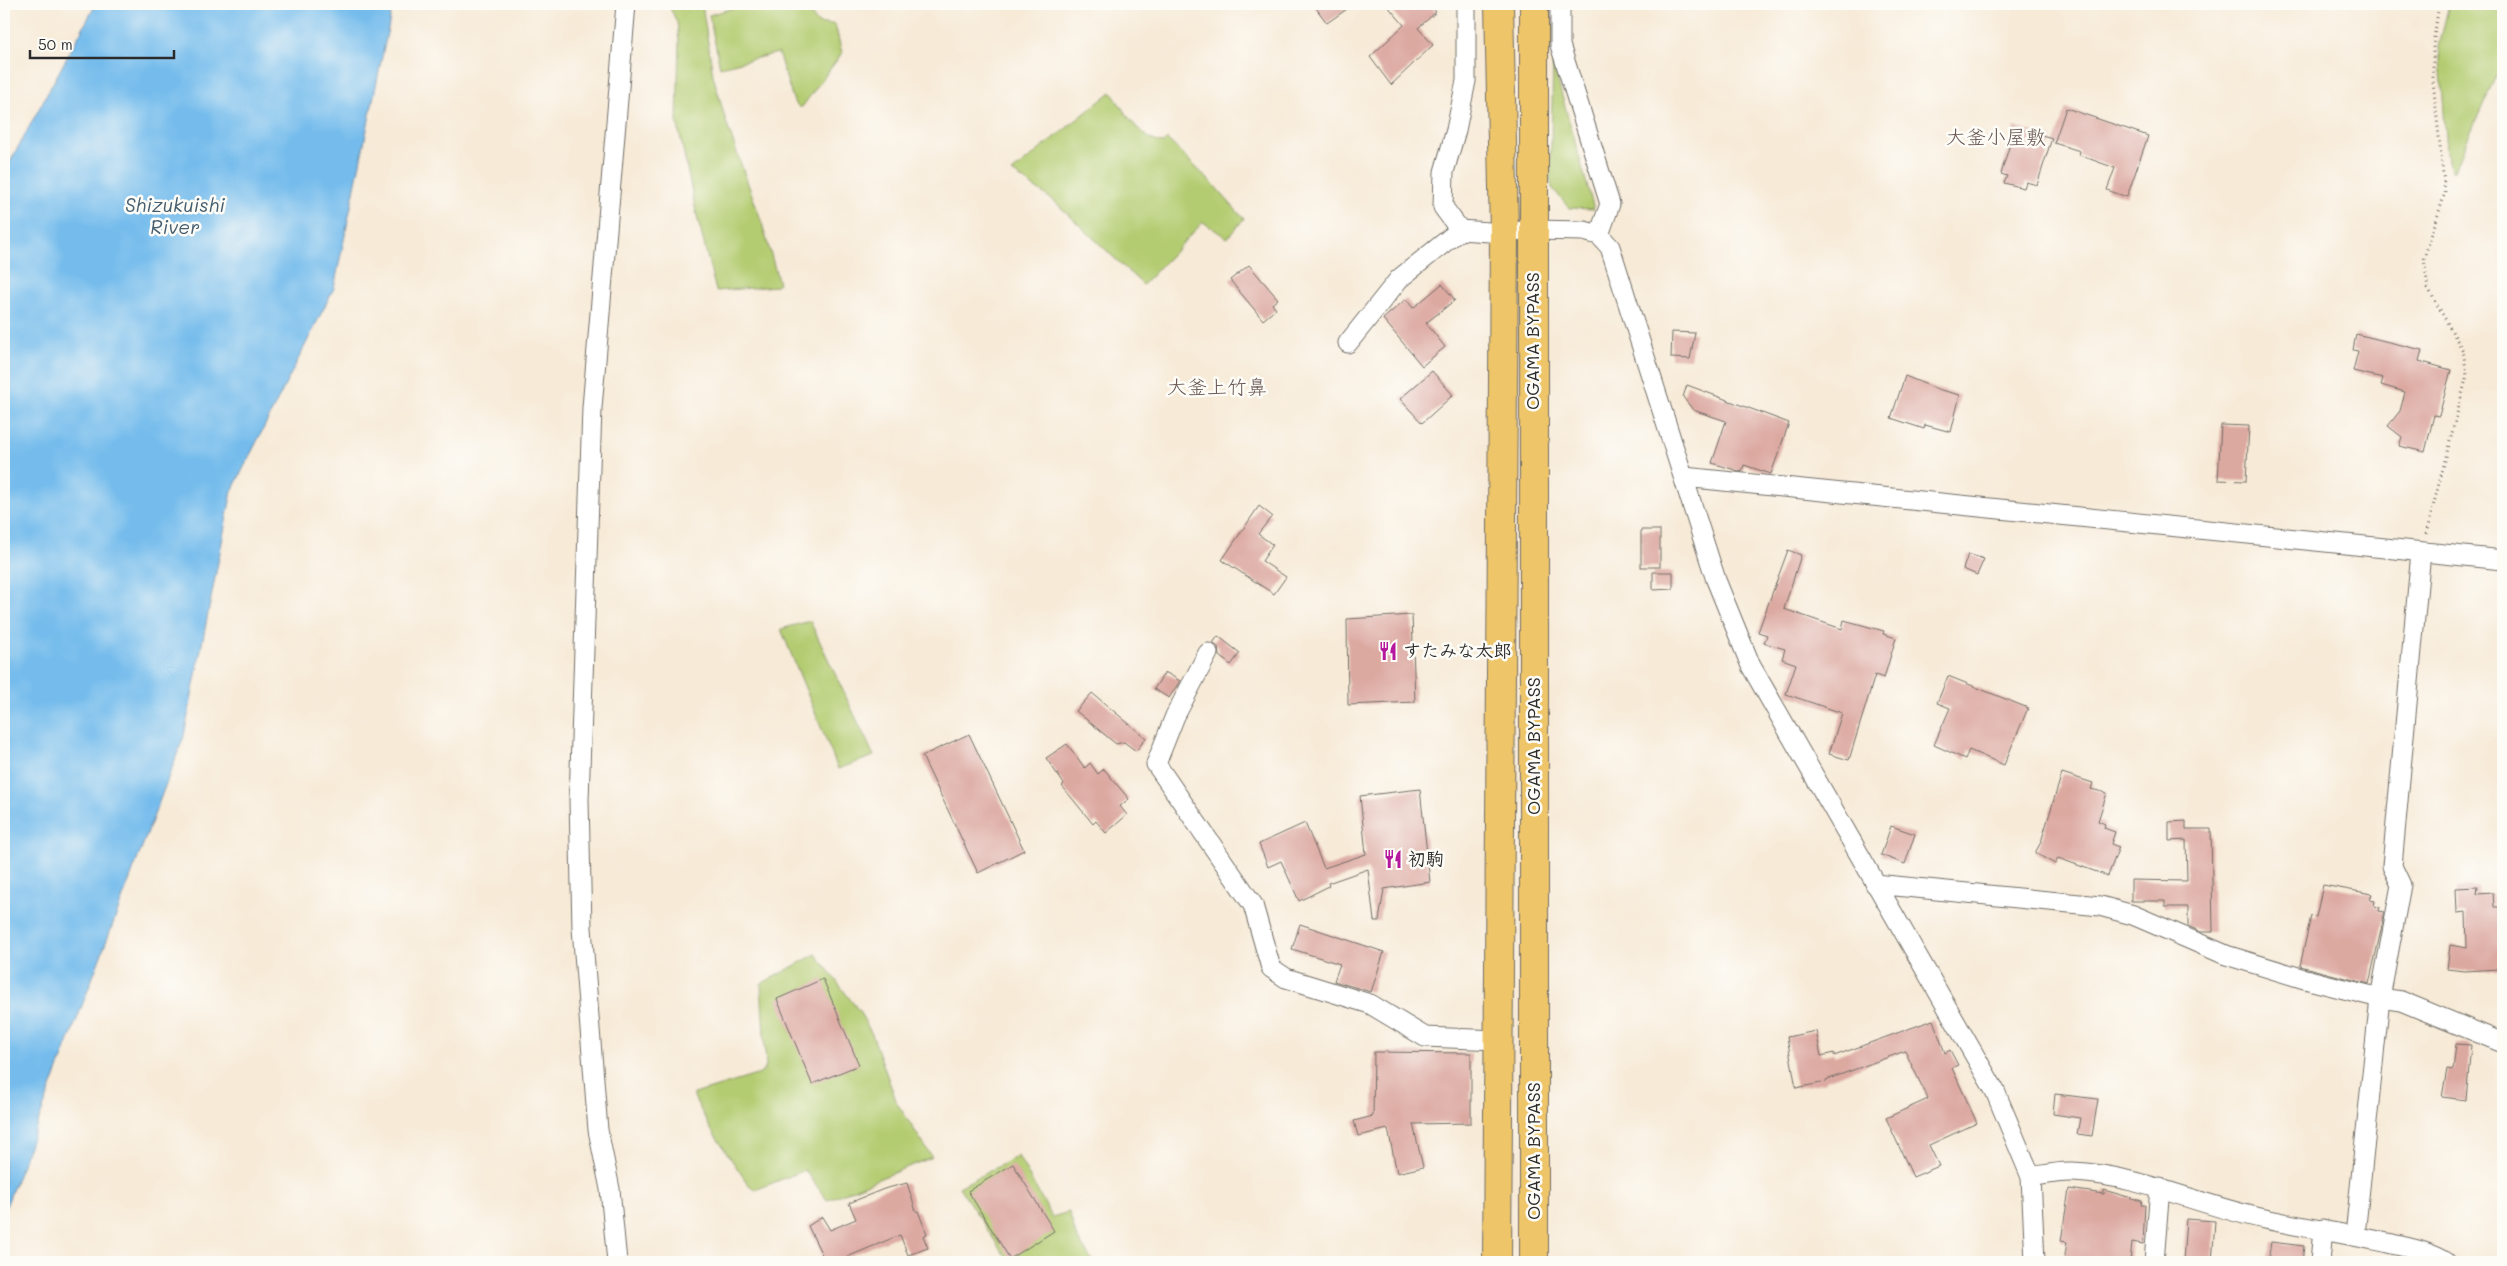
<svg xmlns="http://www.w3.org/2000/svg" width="2507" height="1266" viewBox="0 0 2507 1266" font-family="Mali,'Klee One',sans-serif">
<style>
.green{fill:#b4cc71;stroke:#707c4e}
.water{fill:#75bcec;stroke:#50748c}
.building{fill:#dca9a1}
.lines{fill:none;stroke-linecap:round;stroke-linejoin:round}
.minor-casing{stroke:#726e67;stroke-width:21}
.highway-casing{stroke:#726e67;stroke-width:30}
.path{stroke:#726e67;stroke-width:3;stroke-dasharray:1 4;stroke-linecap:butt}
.minor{stroke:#fff;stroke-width:19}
.highway{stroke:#eec569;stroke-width:28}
.labels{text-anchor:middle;stroke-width:5;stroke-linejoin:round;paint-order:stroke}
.street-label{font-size:18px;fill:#2b2b2b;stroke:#fdfcf7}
.poi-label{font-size:18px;font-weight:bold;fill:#2b2b2b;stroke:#fdfcf7;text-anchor:start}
.water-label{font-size:19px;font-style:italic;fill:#455e6f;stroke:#fdfcf7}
.quarter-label{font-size:20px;fill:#695754;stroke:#fdfcf7}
</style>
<rect width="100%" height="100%" fill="#fdfcf7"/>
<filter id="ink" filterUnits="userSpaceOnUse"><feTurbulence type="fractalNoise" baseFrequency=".02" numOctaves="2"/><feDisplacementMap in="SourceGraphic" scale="10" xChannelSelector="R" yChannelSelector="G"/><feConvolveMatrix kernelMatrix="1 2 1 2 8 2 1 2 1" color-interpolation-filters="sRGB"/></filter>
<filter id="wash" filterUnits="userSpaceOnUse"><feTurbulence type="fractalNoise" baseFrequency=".0096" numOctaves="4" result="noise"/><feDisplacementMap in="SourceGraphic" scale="20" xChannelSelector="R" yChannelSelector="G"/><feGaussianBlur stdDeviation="1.12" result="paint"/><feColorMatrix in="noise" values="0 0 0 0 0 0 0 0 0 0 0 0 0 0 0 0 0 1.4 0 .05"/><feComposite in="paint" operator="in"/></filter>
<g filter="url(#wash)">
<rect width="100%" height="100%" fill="#f7ead7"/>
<g class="green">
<path d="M668,4H702L713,75L727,125L761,220L779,283L776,286L716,291L697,216L677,121L679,42L677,22Z"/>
<path d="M747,4H810L813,18L820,24H835L842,53L802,107H799L794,102L778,53L720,67L709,15Z"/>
<path d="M2449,4H2500L2503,6V60L2453,172L2448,163L2439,47Z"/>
<path d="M1553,64L1594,209L1570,208L1552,188L1550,178Z"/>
<path d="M1111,92C1124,109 1139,140 1163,143L1167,139L1212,183L1244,219L1227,238L1203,222L1143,285L1054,201L1012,172Z"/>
<path d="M810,621L874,756L838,769L781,629Z"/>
<path d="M816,954L859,1011L872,1034L897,1103L932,1157L827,1200L805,1170L755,1190L748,1184L710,1128L694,1097V1094L760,1074L766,1067L761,984Z"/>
<path d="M1018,1156L1052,1217L1069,1212L1076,1236L1093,1262H1009L959,1187Z"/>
</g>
<path class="water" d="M96,4H393L334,288L232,491L184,736L4,1212V173Z"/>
<g id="blocks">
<g class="building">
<path d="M1313,4H1354L1327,23Z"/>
<path d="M1386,4H1429L1436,12L1418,28L1433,45L1391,85L1370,57L1404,25Z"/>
<path d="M2066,108L2148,136L2127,197L2107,190L2115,168L2079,155L2080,151L2054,143Z"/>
<path d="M2015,127L2052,138L2037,185L2026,182L2024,188L2004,183L2007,176L2001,174Z"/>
<path d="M1249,265L1278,299L1272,304L1276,309L1263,320L1230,280Z"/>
<path d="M1442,284L1455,300L1426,323L1445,347L1422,366L1383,319L1406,299L1413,308Z"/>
<path d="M1672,332L1695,333L1690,359L1671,358Z"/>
<path d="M2356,334L2422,350L2419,361L2451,370L2439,416L2434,415L2425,452L2399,446L2402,437L2388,426L2400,411L2405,392L2381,385L2383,378L2353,371L2358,351L2353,350Z"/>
<path d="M1432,371L1453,395L1422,423L1400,399Z"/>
<path d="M1905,376L1937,389L1960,395L1951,432L1925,425L1924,429L1891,418Z"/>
<path d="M1687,385L1789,423L1771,474L1744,465L1742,472L1712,463L1726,421L1693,410L1683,397Z"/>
<path d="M2221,425L2249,426L2246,481L2218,480Z"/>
<path d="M1259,506L1272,516L1258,534L1273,545L1262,561L1286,577L1274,594L1222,560Z"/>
<rect x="1641" y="530" width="19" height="37"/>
<path d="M1788,550L1801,555L1784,609L1842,629L1844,620L1884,631L1883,634L1896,638L1884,678L1875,675L1849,760L1829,754L1842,713L1786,694L1796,664L1782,659L1785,649L1764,643L1767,635L1758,632Z"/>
<path d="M1968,554L1984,559L1977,575L1963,569Z"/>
<path d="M1653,572H1673V589L1653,590Z"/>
<path d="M1412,615L1415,702L1348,705L1347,619Z"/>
<path d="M1218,636L1240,653L1231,665L1219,656L1218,647L1213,643Z"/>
<path d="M1165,672L1180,681L1169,698L1154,689Z"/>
<path d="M1948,676L2028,708L2004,765L1969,750L1965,759L1934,745L1950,708L1937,703Z"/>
<path d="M1092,693L1146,738L1136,751L1124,742L1116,744L1076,711Z"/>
<path d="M969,734L1024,850L978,873L922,756Z"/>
<path d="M1067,744L1085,768L1090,763L1098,774L1104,769L1129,799L1120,806L1127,815L1106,833L1096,821L1093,824L1062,786L1064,784L1046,758Z"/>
<path d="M2062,773L2093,783L2091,789L2107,793L2098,821L2105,824L2104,828L2115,832L2111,844L2119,847L2108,876L2058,858L2055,864L2035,853L2041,842Z"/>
<path d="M1420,789L1430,882L1384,889L1379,921H1374L1368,869L1328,883L1329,886L1299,901L1281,861L1268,867L1259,844L1305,823L1324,868L1366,854L1360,796Z"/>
<path d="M2186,821V829H2211L2213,932H2201L2188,926V907H2165V901H2131V880L2187,881L2186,840L2169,841V822Z"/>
<path d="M1891,826L1915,834L1905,864L1881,855Z"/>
<path d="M2323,885L2372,894L2370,900L2375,901L2374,906L2380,907L2379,911L2385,912L2369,984L2300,966L2311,916L2316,917Z"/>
<path d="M2478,887L2477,894L2493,893L2494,907H2503V960H2499V969L2464,971L2447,969L2450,945L2467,948L2466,912L2457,913L2456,888Z"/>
<path d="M1300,924L1384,952L1371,992L1334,981L1340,964L1292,949Z"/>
<path d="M823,979L859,1065L812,1084L777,999Z"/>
<path d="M1933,1020L1945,1053L1950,1050L1958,1065L1952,1068L1977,1123L1929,1145L1939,1166L1913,1177L1886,1118L1928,1099L1905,1051L1826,1080V1082L1796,1088L1787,1037L1816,1031L1821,1056L1834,1053V1056Z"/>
<path d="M2456,1044L2471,1045L2466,1100L2442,1097L2447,1069L2453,1070Z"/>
<path d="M1374,1052L1471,1053V1123L1413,1124L1423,1167L1397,1173L1388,1129L1358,1136L1354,1121L1373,1116Z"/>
<path d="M2055,1094L2098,1099L2092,1136L2077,1134L2080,1118L2053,1114Z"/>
<path d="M1013,1164L1054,1231L1010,1259L968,1191Z"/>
<path d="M907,1183L916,1211H918L927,1234L923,1236L928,1248L908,1255L900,1235L847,1257L850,1262H831L830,1258L825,1261L808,1226L822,1217L830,1230L856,1219L849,1203L884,1189Z"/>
<path d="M2069,1189L2104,1194V1190L2142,1201L2141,1205H2145L2143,1244L2132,1242L2130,1262H2064L2067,1242L2061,1241Z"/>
<path d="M2186,1219L2215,1221L2212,1262H2183Z"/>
<path d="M2271,1242L2304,1246L2302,1262H2268Z"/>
</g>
</g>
</g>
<g filter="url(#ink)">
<use href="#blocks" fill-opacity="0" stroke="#726e67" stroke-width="1"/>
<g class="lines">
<g class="minor-casing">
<g id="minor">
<path d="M1466,4V81L1456,130L1444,172L1443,207L1460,230L1504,233L1532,230L1584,231L1599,235L1610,247L1716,580L1751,666L1995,1091L2031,1177L2035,1262"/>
<path d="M1560,4V45L1610,204L1599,235"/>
<path d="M1348,343L1399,279L1460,230"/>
<path d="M1684,477L2503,560"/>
<path d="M1208,653L1175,716L1156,764L1253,905L1271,968L1286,978L1370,1004L1425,1037L1498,1040"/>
<path d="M1875,884L2100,906L2133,915L2226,955L2301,978L2380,998L2401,1001L2503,1043"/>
<path d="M2031,1177C2044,1175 2059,1171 2073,1172C2140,1175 2200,1206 2265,1219C2306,1228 2347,1234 2388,1243C2408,1248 2429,1251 2446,1262"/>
<path d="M2355,1235L2380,998L2401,885L2392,866L2421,552"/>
<path d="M617,1262L610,1189L598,1130L582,928L579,800L592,408L626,4"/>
<path d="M2154,1262L2160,1187"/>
<path d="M2320,1262L2323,1229"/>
</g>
</g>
<g class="highway-casing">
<g id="highway">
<path d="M1534,4V1262"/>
<path d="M1497,1262L1504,233L1499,4"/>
</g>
</g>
<path class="path" d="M2426,534L2467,375L2463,351L2428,288L2424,258L2445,193L2433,81V45L2439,4"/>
<use href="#minor" class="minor"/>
<use href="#highway" class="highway"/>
</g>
</g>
<defs>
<g id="restaurant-bare" transform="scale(1.5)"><path d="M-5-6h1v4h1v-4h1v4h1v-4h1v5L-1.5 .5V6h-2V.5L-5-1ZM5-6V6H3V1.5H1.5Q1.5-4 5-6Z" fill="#b5179e" stroke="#fdfcf7" stroke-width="2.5" paint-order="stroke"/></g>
</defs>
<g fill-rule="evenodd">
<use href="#restaurant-bare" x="1388" y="651"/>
<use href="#restaurant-bare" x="1393" y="859"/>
</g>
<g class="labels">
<g class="street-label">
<text transform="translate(1533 341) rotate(-90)" y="6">OGAMA BYPASS</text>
<text transform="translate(1534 746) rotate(-90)" y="6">OGAMA BYPASS</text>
<text transform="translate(1534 1151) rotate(-90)" y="6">OGAMA BYPASS</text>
</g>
<g class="poi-label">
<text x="1403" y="657">すたみな太郎</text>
<text x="1408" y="865">初駒</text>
</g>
<g class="water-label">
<text x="175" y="212">Shizukuishi<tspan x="175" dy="22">River</tspan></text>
</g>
<g class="quarter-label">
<text x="1996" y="144">大釜小屋敷</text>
<text x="1217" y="394">大釜上竹鼻</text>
</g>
</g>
<rect width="2507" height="1266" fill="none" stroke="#fdfcf7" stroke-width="20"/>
<path d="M30 50v8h144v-8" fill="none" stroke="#2b2b2b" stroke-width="2.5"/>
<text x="38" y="50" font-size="15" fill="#2b2b2b" stroke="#fdfcf7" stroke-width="4" paint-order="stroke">50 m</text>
</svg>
